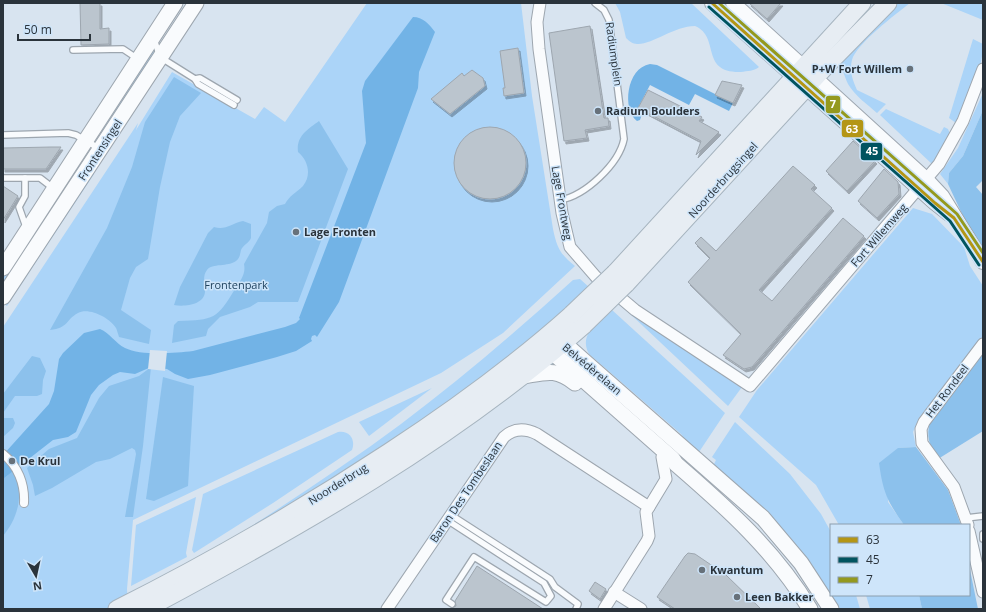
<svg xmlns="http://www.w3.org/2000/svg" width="986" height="612" viewBox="0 0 986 612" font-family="'Open Sans',sans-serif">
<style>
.green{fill:#abd4f8}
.forest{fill:#8cc1ec}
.water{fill:#72b3e6}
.pier{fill:#d8e4f0}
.building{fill:#bbc5ce;stroke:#9da6af;filter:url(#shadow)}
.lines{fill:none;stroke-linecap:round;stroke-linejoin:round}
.service-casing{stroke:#9da6af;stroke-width:8}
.pedestrian-casing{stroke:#9da6af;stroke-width:10}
.minor-casing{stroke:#9da6af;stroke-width:13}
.tertiary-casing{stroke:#9da6af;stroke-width:16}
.secondary-casing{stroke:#9da6af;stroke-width:17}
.primary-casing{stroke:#a6b4bf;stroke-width:19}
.service{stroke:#f9fbfd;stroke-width:5.5}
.pedestrian{stroke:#f9fbfd;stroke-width:8}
.minor{stroke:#f9fbfd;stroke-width:11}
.tertiary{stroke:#f9fbfd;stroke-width:14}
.secondary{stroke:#f9fbfd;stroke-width:15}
.primary{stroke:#e7edf3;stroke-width:17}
.primary-bridge-casing{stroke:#a6b4bf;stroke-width:19;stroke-linecap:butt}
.primary-bridge{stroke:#e7edf3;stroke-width:17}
.bus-1-casing{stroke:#cee5fa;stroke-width:6}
.bus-2-casing{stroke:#cee5fa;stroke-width:6}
.bus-3-casing{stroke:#cee5fa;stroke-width:6}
.bus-1{stroke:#b49615;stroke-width:3}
.bus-2{stroke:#005460;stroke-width:3}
.bus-3{stroke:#94991e;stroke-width:3}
.poi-dot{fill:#67717a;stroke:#cee5fa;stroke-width:1.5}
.labels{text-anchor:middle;stroke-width:3;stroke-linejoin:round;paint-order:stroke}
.street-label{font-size:11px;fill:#2a333b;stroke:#cee5fa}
.poi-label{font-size:11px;font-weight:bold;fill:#2a333b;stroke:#cee5fa;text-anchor:start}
.park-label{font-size:11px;fill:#20435f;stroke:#cee5fa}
.line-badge{stroke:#cee5fa;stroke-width:1.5}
.badge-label{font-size:11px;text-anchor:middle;font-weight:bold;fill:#fff}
</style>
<defs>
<filter id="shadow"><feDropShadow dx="2" dy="3" stdDeviation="0" flood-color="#0004"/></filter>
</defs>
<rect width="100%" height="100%" fill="#d8e4f0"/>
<g class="green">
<path d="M367,3H521L532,96L553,229C557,248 560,254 575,266L503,333L441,373L133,520L127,589L128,609H3V327L138,123L136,130L172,72L255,119L264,107L285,122Z"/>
<path d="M615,3H691L759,67C755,71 747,71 741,72C699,73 721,37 695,26C674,26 652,45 637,44C633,44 629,41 626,38L620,12Z"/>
<path d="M895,3H910C896,14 856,44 852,60C849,71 853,81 857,90L886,104L877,113C867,104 855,96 848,84C844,76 843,68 837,62Z"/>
<path d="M941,3H983V20Z"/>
<path d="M973,39L983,44C983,71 968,99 956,123L949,118Z"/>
<path d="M152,50L156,54L103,132L100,133Z"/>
<path d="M983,93V110L963,156L949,173L948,184L940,174L958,148Z"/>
<path d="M886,109L940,134L944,127L948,129L950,134L943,149L932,164L880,115Z"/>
<path d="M78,163L82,166L3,288V276Z"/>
<path d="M91,172L94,174L7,306L4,304Z"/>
<path d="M913,208L932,214L964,247L970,266L983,286V336L919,418L913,432L916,447L898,448L888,502L904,525H839L816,485L739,417L757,390Z"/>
<path d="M580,279L590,288L526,347L355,469L220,546C282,507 343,467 401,424C461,379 518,330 573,280Z"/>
<path d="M612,310L725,413L699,452L689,444L681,434L589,354C578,333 599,323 612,310Z"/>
<path d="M626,310L742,387L728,406Z"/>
<path d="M432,388L369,436L359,422Z"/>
<path d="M735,422L790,474L821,514L831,532V595H856L860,609H837L713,466L716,460L712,457Z"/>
<path d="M338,432C349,430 356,439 352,450L273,503L194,553L192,550L203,494Z"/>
<path d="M196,497L186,553L187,557L131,586L136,525Z"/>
<path d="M866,595H919L922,609H870Z"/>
</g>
<g class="forest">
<path d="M174,77L201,93L180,116L170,142L160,187L148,259L136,267L130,278L121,310L151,330L149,344L119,337C118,334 117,330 116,328C110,318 89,307 78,313C65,320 69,328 50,330L107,228L132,167L145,122Z"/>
<path d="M983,110V180L976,187L983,195V249L963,216L948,184L949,173L963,156Z"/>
<path d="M319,121L348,169L298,302H258L250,307L220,317L208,329L206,336L172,343L174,325L178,321C214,320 217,319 235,289C241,280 246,274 244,264L267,223L269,212L277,206L285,204C289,196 297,192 303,186C312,175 308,160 298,152C296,136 308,129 319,121Z"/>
<path d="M243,221L251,224V238C249,243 243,245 241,250C240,254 240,258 236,261C228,267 212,263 207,270C202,276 205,285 205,292C204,305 184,307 174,305L180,287L208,233L214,227C225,231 232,223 243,221Z"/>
<path d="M983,353V431L938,459C929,446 926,436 930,421Z"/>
<path d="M32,356L40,358L46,371L43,380L42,394L37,396H15L3,413V394Z"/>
<path d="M151,367L143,446L133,517H125L136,454L135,450L132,448L110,459L96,462L52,488L35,496L33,485L27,468L49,449L77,438L99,398L109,386L139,376Z"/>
<path d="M163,377L194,386L188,486L154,501L146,499Z"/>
<path d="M3,418H13L15,423L13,428L3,437Z"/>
<path d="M916,447L948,490L961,525H904C887,501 883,492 879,463L898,448Z"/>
<path d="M13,471C25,493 18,518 3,536V479Z"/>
<path d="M969,565L978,609H922L919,595H969Z"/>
</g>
<g class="water">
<path d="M413,17C423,17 429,24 435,32L419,72L418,88L339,302L317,337L315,335L312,336L311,339L312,341L296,351L277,357L210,375L188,379L175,374L167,369L151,367L135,374L120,372L113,375L99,385L91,395L76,432L68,437L53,440L3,479V455L49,404L54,391L59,359L63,353L84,333L100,329C110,333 115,343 125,348C141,356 175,353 193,351L285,327L296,323L300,319L299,318L366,143L362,91L365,81Z"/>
<path d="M650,64L657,65L733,103L729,111L695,94L689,105L650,85L638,108L643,111L640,120L637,121C622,110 626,68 650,64Z"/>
</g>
<path class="pier" d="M150,350L167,351L165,371L148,369Z"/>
<g class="building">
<path d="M80,3H100V29L109,28V44L81,45Z"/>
<path d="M749,3H781L767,19Z"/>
<path d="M590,26L604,118H608L609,126L585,130L587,138L564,141L549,33Z"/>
<path d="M518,48L524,93L504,96L503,88H505L500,51Z"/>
<path d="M472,70L483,78L485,86L450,114L431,99L462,73L464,76Z"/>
<path d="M722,81L742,85L733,103L715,95Z"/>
<path d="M648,90L702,117L699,121L719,132L696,155L701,141L638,108Z"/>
<circle cx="490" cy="163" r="36"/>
<path d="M853,141L875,161L847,191L826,171Z"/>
<path d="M51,147H61L46,169H3V148Z"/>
<path d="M793,166L815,185L811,189L832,208L759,290L772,301L843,218L864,236L752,367L744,369L723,355L741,334L688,282L710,258L695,243L701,237L716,251Z"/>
<path d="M884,169L898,182L899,194L877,218L858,201Z"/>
<path d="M3,186L18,196L3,220Z"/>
<path d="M688,553L695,554L726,575L761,609H675L657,597L685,556Z"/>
<path d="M477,566L543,609H449L456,606L455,601Z"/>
<path d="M595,582L606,589L600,599L589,591Z"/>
</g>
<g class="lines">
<g class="service-casing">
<g id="service">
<path d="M154,39L160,57L195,79L198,84L234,105"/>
<path d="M73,50L123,49L138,59"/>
<path d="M195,79L200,78L237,100"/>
<path d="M3,135L68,133L76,135L100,149"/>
<path d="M3,178H25"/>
<path d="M560,200C585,196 619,164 624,139L609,20L604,10L595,3"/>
<path d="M26,227L19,207L25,196V178H40L53,188"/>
<path d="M451,515L550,579L555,587L578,604L576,609"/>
<path d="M966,518L983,516"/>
<path d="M447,520L544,583L551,596L546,602L474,557L446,600L452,604"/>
<path d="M983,534V539"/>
</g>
</g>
<g class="pedestrian-casing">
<path id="pedestrian" d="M3,454C18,466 25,484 24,503"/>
</g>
<g class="minor-casing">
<g id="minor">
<path d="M540,3L537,22L539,49L562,213L570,247L596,277L635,310L750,386L939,164L963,121L983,69"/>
<path d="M968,525L954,487L922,443L921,429L924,422L983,344"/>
<path d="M969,531L983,592"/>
<path d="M614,592L641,609"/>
<path d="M387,609L504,437C514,428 525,428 537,434L649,507"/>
<path d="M604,609L647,541L649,536L646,512L666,479L662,457"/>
</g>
</g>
<g class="tertiary-casing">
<g id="tertiary">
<path d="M712,3L935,203L949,214"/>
<path d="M733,3L927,180L942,196L983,262"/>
</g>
</g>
<g class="secondary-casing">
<g id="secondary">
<path d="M3,268L175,3"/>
<path d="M3,297L196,3"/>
<path d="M552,340L564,343L583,360L763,518L801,563L831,609"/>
<path d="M548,342L553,353L672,458L676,464C727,508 775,551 810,609"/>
<path d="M524,376C547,372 556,368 575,383"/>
</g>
</g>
<g class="primary-casing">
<g id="primary">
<path d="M615,273L862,3"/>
<path d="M626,284L826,66L888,3"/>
<path d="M117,609C211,562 301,510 389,452C453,410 515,365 572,314"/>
<path d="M146,609C300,527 452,441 584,325"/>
</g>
</g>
<use href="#service" class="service"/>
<use href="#pedestrian" class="pedestrian"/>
<use href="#minor" class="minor"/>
<use href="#tertiary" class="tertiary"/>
<use href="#secondary" class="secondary"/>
<use href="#primary" class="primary"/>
<g class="primary-bridge-casing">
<g id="primary-bridge">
<path d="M572,314L615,273"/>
<path d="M584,325L626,284"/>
</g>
</g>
<use href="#primary-bridge" class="primary-bridge"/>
<g class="bus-1-casing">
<path id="bus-1" d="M712,3L935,203L954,218L983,262"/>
</g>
<g class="bus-2-casing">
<path id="bus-2" d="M709,7L950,221L979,265"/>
</g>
<g class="bus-3-casing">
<path id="bus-3" d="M719,3L957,214L983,253"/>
</g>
<use href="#bus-1" class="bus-1"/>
<use href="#bus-2" class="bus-2"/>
<use href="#bus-3" class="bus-3"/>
</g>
<g class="poi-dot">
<circle cx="910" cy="69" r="4"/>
<circle cx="598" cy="111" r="4"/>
<circle cx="296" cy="232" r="4"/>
<circle cx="12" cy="461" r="4"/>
<circle cx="702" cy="570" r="4"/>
<circle cx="737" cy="597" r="4"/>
</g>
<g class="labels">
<g class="street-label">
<text transform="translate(614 54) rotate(82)" y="4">Radiumplein</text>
<text transform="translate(100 150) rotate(-57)" y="4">Frontensingel</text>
<text transform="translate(723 180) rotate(-48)" y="4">Noorderbrugsingel</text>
<text transform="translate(562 203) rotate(80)" y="4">Lage Frontweg</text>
<text transform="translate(879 235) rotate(-49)" y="4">Fort Willemweg</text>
<text transform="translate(592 369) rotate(40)" y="4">Belvédèrelaan</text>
<text transform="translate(947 391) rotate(-53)" y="4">Het Rondeel</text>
<text transform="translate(338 484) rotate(-32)" y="4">Noorderbrug</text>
<text transform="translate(466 492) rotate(-56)" y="4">Baron Des Tombeslaan</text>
</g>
<g class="poi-label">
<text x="902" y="73" text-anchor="end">P+W Fort Willem</text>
<text x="606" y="115">Radium Boulders</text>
<text x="304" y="236">Lage Fronten</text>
<text x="20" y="465">De Krul</text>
<text x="710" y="574">Kwantum</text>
<text x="745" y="601">Leen Bakker</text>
</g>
<g class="park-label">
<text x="236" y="289">Frontenpark</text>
</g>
</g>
<g class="line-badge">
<rect x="825" y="95" width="16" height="19" rx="4" fill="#94991e"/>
<rect x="841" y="119" width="23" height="19" rx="4" fill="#b49615"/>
<rect x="860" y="142" width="23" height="19" rx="4" fill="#005460"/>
</g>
<g class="badge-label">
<text x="833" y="108">7</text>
<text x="852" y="133">63</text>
<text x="872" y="155">45</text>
</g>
<rect width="986" height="612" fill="none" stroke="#2a333b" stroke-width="8"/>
<rect x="830" y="524" width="140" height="72" fill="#cee5fa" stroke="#8c9eae"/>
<rect x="838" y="537" width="20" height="6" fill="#b49615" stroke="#8c9eae"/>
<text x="866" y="544" font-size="12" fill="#2a333b">63</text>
<rect x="838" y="557" width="20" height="6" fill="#005460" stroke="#8c9eae"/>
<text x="866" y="564" font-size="12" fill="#2a333b">45</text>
<rect x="838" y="577" width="20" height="6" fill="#94991e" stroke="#8c9eae"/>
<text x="866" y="584" font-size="12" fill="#2a333b">7</text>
<g transform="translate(36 576) rotate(171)" stroke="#cee5fa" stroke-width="3" paint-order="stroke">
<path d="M0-3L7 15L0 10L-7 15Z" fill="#2a333b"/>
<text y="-6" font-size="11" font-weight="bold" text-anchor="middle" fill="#2a333b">N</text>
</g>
<path d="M18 34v6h72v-6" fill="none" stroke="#2a333b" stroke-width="2"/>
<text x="24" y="34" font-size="12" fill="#2a333b" stroke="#cee5fa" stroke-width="3" paint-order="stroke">50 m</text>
</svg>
